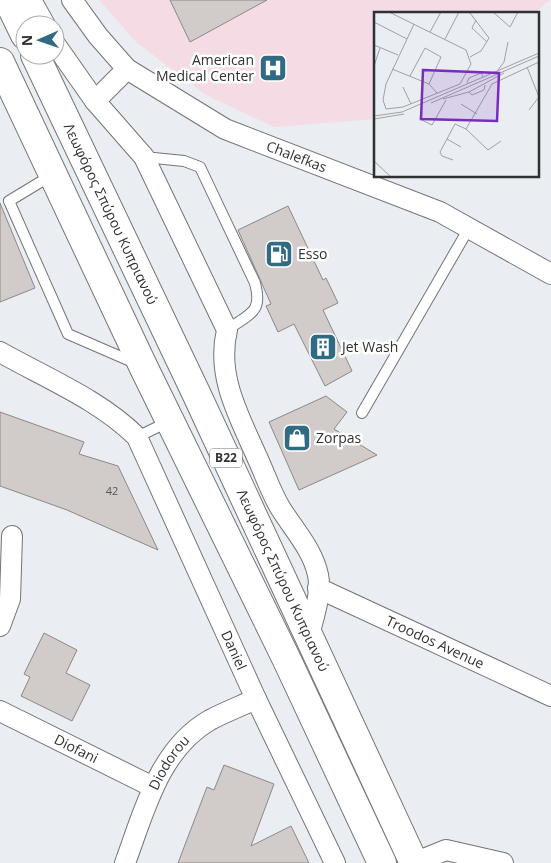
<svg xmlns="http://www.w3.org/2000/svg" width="551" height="863" viewBox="0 0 551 863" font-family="'Open Sans',sans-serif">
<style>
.medical{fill:#f5dbe3}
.building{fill:#d1ccca;stroke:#8d8887}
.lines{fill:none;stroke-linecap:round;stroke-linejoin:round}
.lane-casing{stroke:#727578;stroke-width:12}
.street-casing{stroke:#727578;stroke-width:22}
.primary-casing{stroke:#727578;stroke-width:30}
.lane{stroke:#fff;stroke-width:10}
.street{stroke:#fff;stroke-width:20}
.primary{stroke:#fff;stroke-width:28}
.labels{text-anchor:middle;stroke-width:5;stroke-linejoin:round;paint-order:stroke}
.number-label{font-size:11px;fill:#585758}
.shield{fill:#fff;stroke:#6d6e70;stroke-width:1}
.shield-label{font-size:12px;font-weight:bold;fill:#2f3032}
.poi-label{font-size:14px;fill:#2f3032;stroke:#fff;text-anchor:start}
.street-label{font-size:14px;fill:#2f3032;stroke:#fff}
.inset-road{fill:none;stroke:#9fa1a5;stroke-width:1}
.view{fill:#7b2cbf;fill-opacity:0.15;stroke:#7b2cbf;stroke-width:2.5}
.inset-edge{fill:none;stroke:#2f3032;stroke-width:2.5}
</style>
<rect width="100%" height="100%" fill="#eaedf1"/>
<path class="medical" d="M99,0H550L533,14H375V119L274,127L206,95L136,42Z"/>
<g class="building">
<path d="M170,0H267L190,42Z"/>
<path d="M0,203L35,288L0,302Z"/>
<path d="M288,206L323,280L326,278L338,303L323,310L352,371L325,386L294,324L278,332L266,306L271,304L238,230Z"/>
<path d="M326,396L347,412L334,429L377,455L299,490L269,422Z"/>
<path d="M0,412L84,442L79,454L118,466L158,550L67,510L0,486Z"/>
<path d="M44,633L77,650L66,673L90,685L72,721L21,696L30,677L24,674Z"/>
<path d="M224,765L274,784L251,846L291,826L309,863H178L207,787L214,790Z"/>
</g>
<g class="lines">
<g class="lane-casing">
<g id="lane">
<path d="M144,157L184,161L200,167L255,283C263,313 250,313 227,330"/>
<path d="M52,175L9,201L68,334L135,363"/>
<path d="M362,413L469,228"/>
<path d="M137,437L170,421"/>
</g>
</g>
<g class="street-casing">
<g id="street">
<path d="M31,0L45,25"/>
<path id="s1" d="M72,0L98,36L127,69L225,129L440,212L551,274"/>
<path d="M55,44L95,101L144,157L227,330C216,376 239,416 257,457C265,474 271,493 281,509C294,530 313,550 318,575C322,594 313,618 309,636"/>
<path d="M95,101L127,69"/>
<path id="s2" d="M0,352C46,378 100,400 137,437L256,699L335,863"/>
<path id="s3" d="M318,588L551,696"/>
<path d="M0,626L10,599L12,536"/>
<path id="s4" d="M0,711L153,787"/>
<path id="s5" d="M125,863C144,812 159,749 210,720C225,712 241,706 256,699"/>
<path d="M414,863L446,850L503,863"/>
</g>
</g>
<g class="primary-casing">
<g id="primary">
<path d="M8,0L25,35"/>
<path id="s6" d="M35,55L196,393L414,863"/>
<path d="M0,62L143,366L286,658L382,863"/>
</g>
</g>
<use href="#lane" class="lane"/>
<use href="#street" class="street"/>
<use href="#primary" class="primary"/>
</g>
<defs>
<g id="hospital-square" transform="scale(1.4375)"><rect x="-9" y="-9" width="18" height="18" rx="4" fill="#316a83" stroke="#fff"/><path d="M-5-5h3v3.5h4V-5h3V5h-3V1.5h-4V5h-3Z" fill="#fff"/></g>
<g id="fuel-square" transform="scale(1.4375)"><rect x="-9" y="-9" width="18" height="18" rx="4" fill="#316a83" stroke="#fff"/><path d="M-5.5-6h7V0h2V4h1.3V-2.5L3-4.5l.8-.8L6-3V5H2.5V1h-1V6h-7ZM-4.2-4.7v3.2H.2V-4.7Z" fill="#fff"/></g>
<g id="building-square" transform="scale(1.4375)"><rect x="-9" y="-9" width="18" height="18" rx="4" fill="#316a83" stroke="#fff"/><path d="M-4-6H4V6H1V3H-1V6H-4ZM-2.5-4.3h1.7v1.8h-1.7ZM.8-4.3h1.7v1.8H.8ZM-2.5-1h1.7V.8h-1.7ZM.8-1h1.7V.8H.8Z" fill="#fff"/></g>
<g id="shop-square" transform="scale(1.4375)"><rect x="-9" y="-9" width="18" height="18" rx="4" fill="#316a83" stroke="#fff"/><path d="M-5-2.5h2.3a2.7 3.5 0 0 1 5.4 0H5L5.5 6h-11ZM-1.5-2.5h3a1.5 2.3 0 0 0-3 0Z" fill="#fff"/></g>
</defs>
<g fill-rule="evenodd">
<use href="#hospital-square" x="273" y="68"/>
<use href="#fuel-square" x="279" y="254"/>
<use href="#building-square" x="323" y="347"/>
<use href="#shop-square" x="297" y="438"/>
</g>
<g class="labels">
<g class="number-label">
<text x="112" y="495">42</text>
</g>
<rect class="shield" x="210" y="448.5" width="32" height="19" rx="4"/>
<g class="shield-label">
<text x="226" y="462">B22</text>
</g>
<g class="poi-label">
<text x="254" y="65" text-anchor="end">American<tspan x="254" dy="16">Medical Center</tspan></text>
<text x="298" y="259">Esso</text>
<text x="342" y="352">Jet Wash</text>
<text x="316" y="443">Zorpas</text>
</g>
<g class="street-label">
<text dy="5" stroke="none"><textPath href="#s1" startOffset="280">Chalefkas</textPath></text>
<text dy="5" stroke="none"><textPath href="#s6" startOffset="176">Λεωφόρος Σπύρου Κυπριανού</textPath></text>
<text dy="5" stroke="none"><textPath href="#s6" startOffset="581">Λεωφόρος Σπύρου Κυπριανού</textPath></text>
<text dy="5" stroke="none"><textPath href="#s3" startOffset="129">Troodos Avenue</textPath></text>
<text dy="5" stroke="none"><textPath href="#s2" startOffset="396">Daniel</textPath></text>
<text dy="5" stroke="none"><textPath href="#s4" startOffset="85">Diofani</textPath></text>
<text dy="5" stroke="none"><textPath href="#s5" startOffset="110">Diodorou</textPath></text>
</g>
</g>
<g transform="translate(374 12)">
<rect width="165" height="165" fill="#eaedf1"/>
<path class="inset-road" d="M15,0L92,38L97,52L86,72M119,0L136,15L144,0M96,1L115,26L107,39L96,45M102,8L98,16L113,30M0,10L33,27M40,12L12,72L9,88L12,97L29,95L86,72M56,20L67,0M71,27L85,0M0,33L24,43M0,54L6,36M153,55L165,85L155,98M18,57L55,72L63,81M124,58L130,50L134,30M36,64L51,36L67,45L55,72M93,71L95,66L107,61L109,65M29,75L37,92M95,80L98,83L110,78L111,73M69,87L95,80L130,61M57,91L165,44M87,92L103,102M48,95L46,107L58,113L72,88M0,104L28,100L165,41M0,107L30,102M92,117L118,72L165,50M73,127L87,135M79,148L68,144L66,140L81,112L92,117L114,138L127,129M0,149L17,165"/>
<path class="view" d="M49,58L125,61L123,109L47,107Z"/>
<rect width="165" height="165" class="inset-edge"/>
</g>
<g transform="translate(40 40) rotate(268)"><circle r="24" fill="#ffffff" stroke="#acacad"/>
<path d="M0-4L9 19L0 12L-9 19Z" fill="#316a83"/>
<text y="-8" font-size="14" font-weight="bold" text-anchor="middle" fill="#2f3032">N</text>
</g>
</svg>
